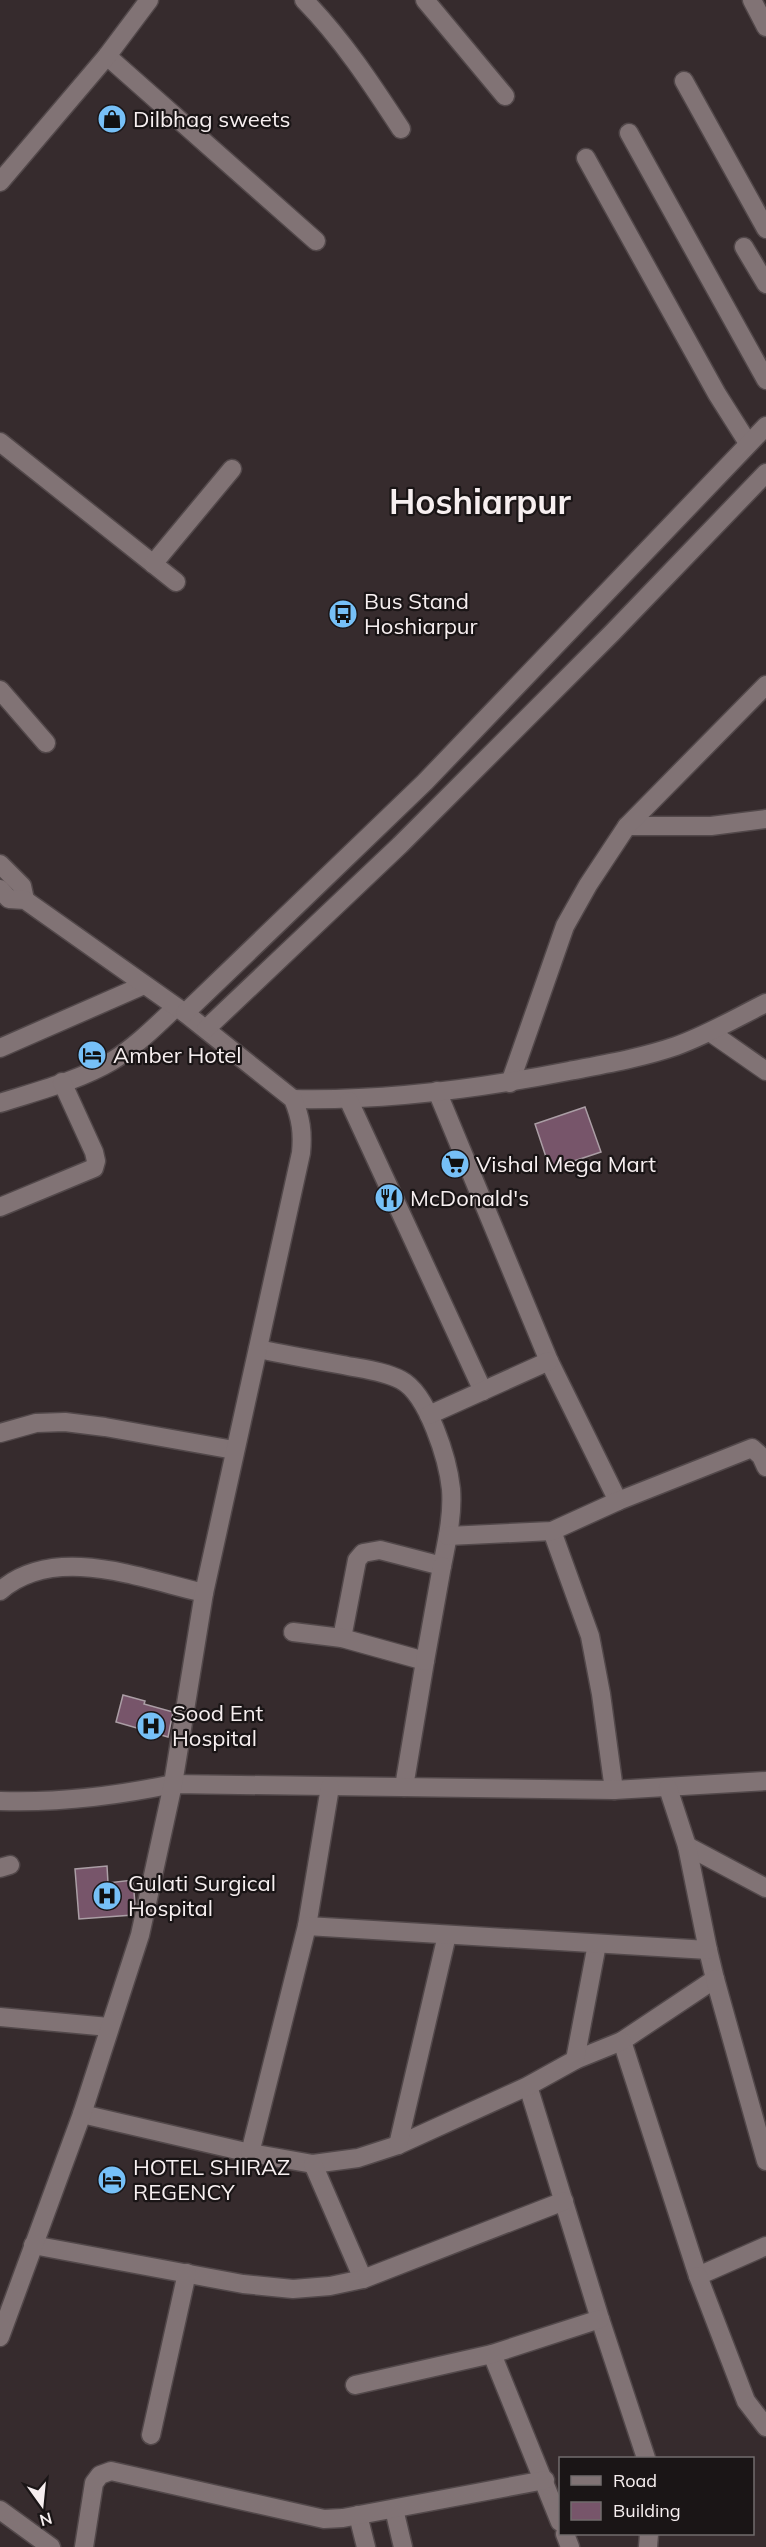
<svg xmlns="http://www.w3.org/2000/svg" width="766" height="2547" viewBox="0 0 766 2547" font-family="Mulish,sans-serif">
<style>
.building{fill:#77556a;stroke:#ab9ea5;stroke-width:1.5}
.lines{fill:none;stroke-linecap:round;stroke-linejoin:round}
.street-casing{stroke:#52484a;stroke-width:21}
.secondary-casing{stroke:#52484a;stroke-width:21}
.street{stroke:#817375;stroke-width:18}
.secondary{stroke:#817375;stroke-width:18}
.labels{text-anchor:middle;stroke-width:4.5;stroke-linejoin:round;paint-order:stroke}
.poi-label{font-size:22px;fill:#f7eff0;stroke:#1a1516;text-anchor:start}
.town-label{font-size:34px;font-weight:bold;fill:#f7eff0;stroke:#1a1516}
</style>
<rect width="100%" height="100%" fill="#362b2d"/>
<g class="building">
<path d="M585,1107L601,1152L550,1169L535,1124Z"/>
<path d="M123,1695L145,1701L144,1704L173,1712L168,1737L116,1722Z"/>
<path d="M107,1866L108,1883L133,1880L135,1904L132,1908L133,1915L79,1919L75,1869Z"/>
</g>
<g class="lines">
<g class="street-casing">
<g id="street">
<path d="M304,0C342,39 371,83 401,129"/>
<path d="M425,0L505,96"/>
<path d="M752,0L766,27"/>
<path d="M107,56L316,241"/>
<path d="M684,81L766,229"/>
<path d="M629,133L766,380"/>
<path d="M586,158L717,394L748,443"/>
<path d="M744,247L766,284"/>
<path d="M0,442L176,582"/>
<path d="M153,564L232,469"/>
<path d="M0,690L46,743"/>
<path d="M627,826H711L766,819"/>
<path d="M710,1032L766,1071"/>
<path d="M0,1048L144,985"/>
<path d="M510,1083L565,926L588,885L627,826L766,685"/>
<path d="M437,1091L549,1361L618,1501"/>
<path d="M293,1099C385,1101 478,1089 569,1071C605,1064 641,1058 676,1046C707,1035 736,1018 766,1003"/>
<path d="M349,1101L483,1391"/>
<path d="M0,1103C37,1091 78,1081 112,1061C135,1047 156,1026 175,1008"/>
<path d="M0,1207L94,1168L96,1161L94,1152L62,1082"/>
<path d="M258,1349C287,1355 315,1360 343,1365C362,1369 384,1371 401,1380C428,1394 448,1460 451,1489C453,1515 447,1541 442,1566L380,1550L363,1553L357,1560L342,1638L425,1661L404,1787"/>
<path d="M429,1415L549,1361"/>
<path d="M0,1433L36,1423L65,1422L105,1427L234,1450"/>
<path d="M552,1531L590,1636L601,1694L614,1790"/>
<path d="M448,1536L552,1531L618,1501L752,1448L761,1456L766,1467"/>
<path d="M0,1591C55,1543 142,1579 204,1593"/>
<path d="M293,1632L342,1638"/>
<path d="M425,1661L442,1566"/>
<path d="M0,1801C58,1803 116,1796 173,1784L614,1790L766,1781"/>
<path d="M687,1846L766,1888"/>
<path d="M0,1868L10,1865"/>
<path d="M307,1926L330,1787"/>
<path d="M708,1950L715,1979L622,2041L698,2276L766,2246"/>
<path d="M715,1979L766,2161"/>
<path d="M0,2017L109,2027"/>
<path d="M575,2060L622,2041"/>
<path d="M528,2086L600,2319L646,2458"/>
<path d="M82,2114L250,2153L313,2164L358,2158L398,2145L528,2086L575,2060L597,1944"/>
<path d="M398,2145L447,1935"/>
<path d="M250,2153L307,1926L708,1950L687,1846L668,1788"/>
<path d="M313,2164L363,2279"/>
<path d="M33,2245L243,2284L293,2289L330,2286L363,2279L564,2201"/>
<path d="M698,2276L746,2401L766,2427"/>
<path d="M492,2354L560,2522"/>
<path d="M355,2385L492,2354L600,2319"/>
<path d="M151,2435L187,2273"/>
<path d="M394,2509L403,2547"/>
<path d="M358,2515L366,2547"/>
<path d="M565,2534L570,2547"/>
<path d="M84,2547L94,2483L100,2475L111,2471L324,2519L343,2518L545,2480"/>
<path d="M648,2547L649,2534"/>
</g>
</g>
<g class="secondary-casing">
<g id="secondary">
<path d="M0,182L107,56L149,0"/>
<path d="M0,864L22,886L25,900"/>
<path d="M0,889L9,899L25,900L185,1013L293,1099C301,1118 303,1133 301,1153L204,1593L173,1784L140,1935L82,2114L0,2337"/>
<path d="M185,1013L425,782L766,426"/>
<path d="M206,1029L400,845L612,633L766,473"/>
<path d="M0,2510L51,2547"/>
</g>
</g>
<use href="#street" class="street"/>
<use href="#secondary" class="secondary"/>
</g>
<defs>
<g id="shop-disc" transform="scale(1.5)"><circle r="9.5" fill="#76c0f7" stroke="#1a1516"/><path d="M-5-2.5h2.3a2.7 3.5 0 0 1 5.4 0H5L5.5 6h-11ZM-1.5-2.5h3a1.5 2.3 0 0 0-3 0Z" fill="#111"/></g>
<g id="bus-disc" transform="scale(1.5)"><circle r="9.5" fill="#76c0f7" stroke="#1a1516"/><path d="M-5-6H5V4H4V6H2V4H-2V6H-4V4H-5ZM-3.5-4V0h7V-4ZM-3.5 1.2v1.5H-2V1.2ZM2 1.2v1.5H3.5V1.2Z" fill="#111"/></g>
<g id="hotel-disc" transform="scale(1.5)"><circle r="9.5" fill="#76c0f7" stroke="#1a1516"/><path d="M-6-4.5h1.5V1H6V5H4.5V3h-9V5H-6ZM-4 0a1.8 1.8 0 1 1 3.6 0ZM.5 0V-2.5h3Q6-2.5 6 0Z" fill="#111"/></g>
<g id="supermarket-disc" transform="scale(1.5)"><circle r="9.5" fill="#76c0f7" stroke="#1a1516"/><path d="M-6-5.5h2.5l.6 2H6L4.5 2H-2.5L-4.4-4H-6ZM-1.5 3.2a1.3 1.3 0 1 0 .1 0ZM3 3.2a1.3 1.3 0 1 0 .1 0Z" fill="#111"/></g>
<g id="restaurant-disc" transform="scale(1.5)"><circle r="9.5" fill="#76c0f7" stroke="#1a1516"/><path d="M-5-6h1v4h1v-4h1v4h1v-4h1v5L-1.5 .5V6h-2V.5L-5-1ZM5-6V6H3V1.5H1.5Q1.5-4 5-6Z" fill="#111"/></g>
<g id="hospital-disc" transform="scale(1.5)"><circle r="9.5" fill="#76c0f7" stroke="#1a1516"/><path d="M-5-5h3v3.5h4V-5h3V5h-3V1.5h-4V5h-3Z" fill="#111"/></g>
</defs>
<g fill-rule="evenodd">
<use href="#shop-disc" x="112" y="119"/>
<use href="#bus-disc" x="343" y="614"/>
<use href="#hotel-disc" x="92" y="1055"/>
<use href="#supermarket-disc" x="455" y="1164"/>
<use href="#restaurant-disc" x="389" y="1198"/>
<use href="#hospital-disc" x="151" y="1726"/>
<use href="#hospital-disc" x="107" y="1896"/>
<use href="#hotel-disc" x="112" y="2180"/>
</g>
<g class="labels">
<g class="poi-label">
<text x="133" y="127">Dilbhag sweets</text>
<text x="364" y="609">Bus Stand<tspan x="364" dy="25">Hoshiarpur</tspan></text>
<text x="113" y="1063">Amber Hotel</text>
<text x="476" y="1172">Vishal Mega Mart</text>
<text x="410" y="1206">McDonald's</text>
<text x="172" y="1721">Sood Ent<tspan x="172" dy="25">Hospital</tspan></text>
<text x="128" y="1891">Gulati Surgical<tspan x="128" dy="25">Hospital</tspan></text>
<text x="133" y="2175">HOTEL SHIRAZ<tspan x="133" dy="25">REGENCY</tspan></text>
</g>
<g class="town-label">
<text x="480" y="514">Hoshiarpur</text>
</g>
</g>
<rect x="559" y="2457" width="195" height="78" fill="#1a1516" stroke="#726c6d" stroke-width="1.5"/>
<rect x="571" y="2476" width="30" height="9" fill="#817375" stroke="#726c6d" stroke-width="1.5"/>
<text x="613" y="2487" font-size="18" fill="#f7eff0">Road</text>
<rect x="571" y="2502" width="30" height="18" fill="#77556a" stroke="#726c6d" stroke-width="1.5"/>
<text x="613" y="2517" font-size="18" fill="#f7eff0">Building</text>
<g transform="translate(42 2505) rotate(165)" stroke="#1a1516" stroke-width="4.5" paint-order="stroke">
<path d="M0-4.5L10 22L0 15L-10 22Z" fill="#f7eff0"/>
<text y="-9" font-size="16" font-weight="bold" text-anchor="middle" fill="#f7eff0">N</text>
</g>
</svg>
